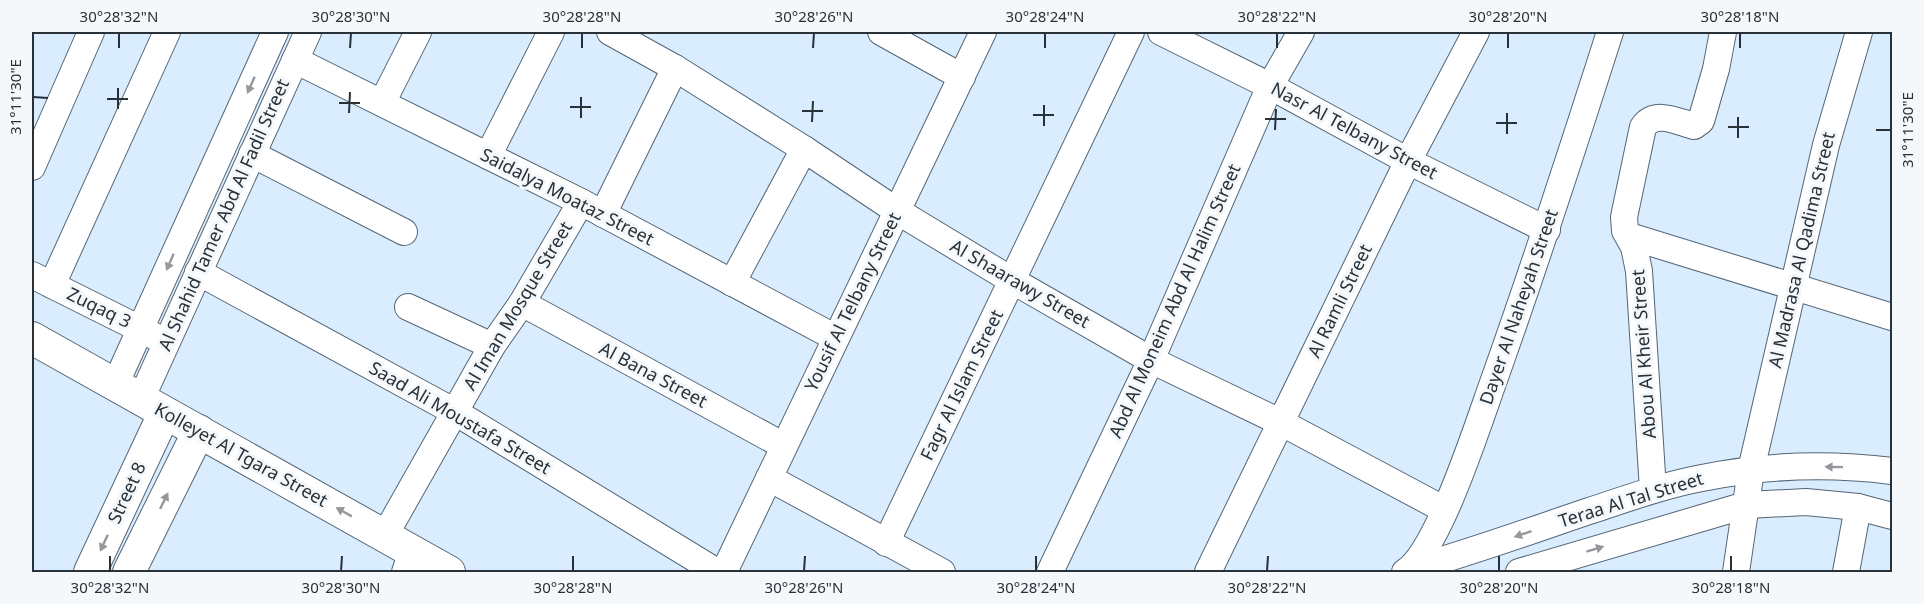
<svg xmlns="http://www.w3.org/2000/svg" width="1924" height="604" viewBox="0 0 1924 604" font-family="'Noto Sans',sans-serif">
<style>
.lines{fill:none;stroke-linecap:round;stroke-linejoin:round}
.minor-casing{stroke:#546675;stroke-width:28}
.tertiary-casing{stroke:#546675;stroke-width:34}
.minor{stroke:#fff;stroke-width:26}
.tertiary{stroke:#fff;stroke-width:32}
.oneway{fill:#94989c}
.ticks{fill:none;stroke:#293138;stroke-width:2}
.labels{text-anchor:middle;stroke-width:6;stroke-linejoin:round;paint-order:stroke}
.street-label{font-size:18px;fill:#293138;stroke:#f4f8fb}
.neatline{fill:none;stroke:#293138;stroke-width:2}
.ticks-label{font-size:15px;text-anchor:middle;fill:#293138}
</style>
<rect width="100%" height="100%" fill="#d9edff"/>
<g class="lines">
<g class="minor-casing">
<g id="minor">
<path d="M610,32L675,68L804,149L897,211L1013,281L1151,360L1282,423L1445,510"/>
<path d="M881,32L962,77"/>
<path d="M1161,32L1270,86L1408,161L1547,230"/>
<path d="M295,60L581,202L836,338"/>
<path d="M382,103L418,32"/>
<path d="M252,154L404,232"/>
<path d="M488,156L551,32"/>
<path d="M32,167L91,32"/>
<path d="M603,214L675,68"/>
<path d="M1629,236L1892,317"/>
<path d="M198,272L455,412L717,572"/>
<path d="M32,275L156,337"/>
<path d="M732,283L804,149"/>
<path d="M52,285L167,32"/>
<path d="M522,303L784,446"/>
<path d="M408,307L492,346"/>
<path d="M115,385L275,32"/>
<path d="M141,399L308,32"/>
<path d="M769,478L942,572"/>
<path d="M1653,490L1639,271L1634,247L1625,231L1624,217L1643,127C1655,110 1676,121 1694,126L1701,121L1716,69L1723,32"/>
<path d="M385,535L492,346L522,303L581,202"/>
<path d="M886,543L1131,32"/>
<path d="M1412,569C1472,552 1530,531 1589,511C1626,499 1664,485 1702,478C1765,465 1829,463 1892,471"/>
<path d="M405,572L412,551"/>
<path d="M724,572L983,32"/>
<path d="M1050,572L1151,360L1270,86L1301,32"/>
<path d="M1208,572L1408,161L1476,32"/>
<path d="M1405,572C1438,552 1479,421 1494,380C1535,265 1573,148 1610,32"/>
<path d="M1519,572L1746,505L1806,502L1858,507L1892,516"/>
<path d="M1736,572L1751,470L1826,145L1859,32"/>
<path d="M1846,572L1858,507"/>
</g>
</g>
<g class="tertiary-casing">
<g id="tertiary">
<path d="M32,338L449,572"/>
<path d="M90,572L164,414"/>
<path d="M129,572L199,431"/>
</g>
</g>
<use href="#minor" class="minor"/>
<use href="#tertiary" class="tertiary"/>
</g>
<defs><path id="oneway-solid" d="M-6-.8H1V-3.2L6.5 0L1 3.2V.8H-6Z" transform="scale(1.5)"/></defs>
<g class="oneway">
<use href="#oneway-solid" transform="translate(251 85) rotate(114)"/>
<use href="#oneway-solid" transform="translate(170 262) rotate(114)"/>
<use href="#oneway-solid" transform="translate(1834 467) rotate(-179)"/>
<use href="#oneway-solid" transform="translate(164 501) rotate(-64)"/>
<use href="#oneway-solid" transform="translate(344 512) rotate(-151)"/>
<use href="#oneway-solid" transform="translate(1523 534) rotate(161)"/>
<use href="#oneway-solid" transform="translate(104 543) rotate(115)"/>
<use href="#oneway-solid" transform="translate(1595 549) rotate(-17)"/>
</g>
<path class="ticks" d="M119,48V33M350,48L351,33M582,48V33M813,48L814,33M1045,48V33M1277,48V33M1508,48V33M1740,48V33M33,97L48,98M107,99H128M339,103H360M570,107H591M118,109V88M802,111H823M349,113L350,92M1033,115H1054M581,118V97M1265,119H1286M812,122L813,101M1496,123H1517M1044,126V105M1728,127H1749M1275,130L1276,109M1876,130H1891M1507,134V113M1738,138V117M110,571V556M341,571L342,556M573,571V556M804,571L805,556M1036,571V556M1267,571L1268,556M1499,571V556M1731,571V556"/>
<g class="labels">
<g class="street-label">
<text transform="translate(1354 131) rotate(28)" y="6">Nasr Al Telbany Street</text>
<text transform="translate(567 197) rotate(27)" y="6">Saidalya Moataz Street</text>
<text transform="translate(224 215) rotate(-66)" y="6">Al Shahid Tamer Abd Al Fadil Street</text>
<text transform="translate(1802 250) rotate(-77)" y="6">Al Madrasa Al Qadima Street</text>
<text transform="translate(1020 284) rotate(30)" y="6">Al Shaarawy Street</text>
<text transform="translate(1175 301) rotate(-66)" y="6">Abd Al Moneim Abd Al Halim Street</text>
<text transform="translate(1340 301) rotate(-64)" y="6">Al Ramli Street</text>
<text transform="translate(853 302) rotate(-64)" y="6">Yousif Al Telbany Street</text>
<text transform="translate(518 306) rotate(-59)" y="6">Al Iman Mosque Street</text>
<text transform="translate(1519 307) rotate(-71)" y="6">Dayer Al Naheyah Street</text>
<text transform="translate(99 308) rotate(26)" y="6">Zuqaq 3</text>
<text transform="translate(1644 354) rotate(-94)" y="6">Abou Al Kheir Street</text>
<text transform="translate(653 375) rotate(28)" y="6">Al Bana Street</text>
<text transform="translate(962 385) rotate(-64)" y="6">Fagr Al Islam Street</text>
<text transform="translate(460 418) rotate(30)" y="6">Saad Ali Moustafa Street</text>
<text transform="translate(241 455) rotate(29)" y="6">Kolleyet Al Tgara Street</text>
<text transform="translate(127 493) rotate(-65)" y="6">Street 8</text>
<text transform="translate(1631 500) rotate(-17)" y="6">Teraa Al Tal Street</text>
</g>
</g>
<rect width="1924" height="604" fill="none" stroke="#f4f8fb" stroke-width="66"/>
<rect x="33" y="33" width="1858" height="538" class="neatline"/>
<g class="ticks-label">
<text x="119" y="22">30°28'32"N</text>
<text x="351" y="22">30°28'30"N</text>
<text x="582" y="22">30°28'28"N</text>
<text x="814" y="22">30°28'26"N</text>
<text x="1045" y="22">30°28'24"N</text>
<text x="1277" y="22">30°28'22"N</text>
<text x="1508" y="22">30°28'20"N</text>
<text x="1740" y="22">30°28'18"N</text>
<text transform="translate(16 97) rotate(-90)" y="5">31°11'30"E</text>
<text transform="translate(1908 130) rotate(-90)" y="5">31°11'30"E</text>
<text x="110" y="593">30°28'32"N</text>
<text x="341" y="593">30°28'30"N</text>
<text x="573" y="593">30°28'28"N</text>
<text x="804" y="593">30°28'26"N</text>
<text x="1036" y="593">30°28'24"N</text>
<text x="1267" y="593">30°28'22"N</text>
<text x="1499" y="593">30°28'20"N</text>
<text x="1731" y="593">30°28'18"N</text>
</g>
</svg>
